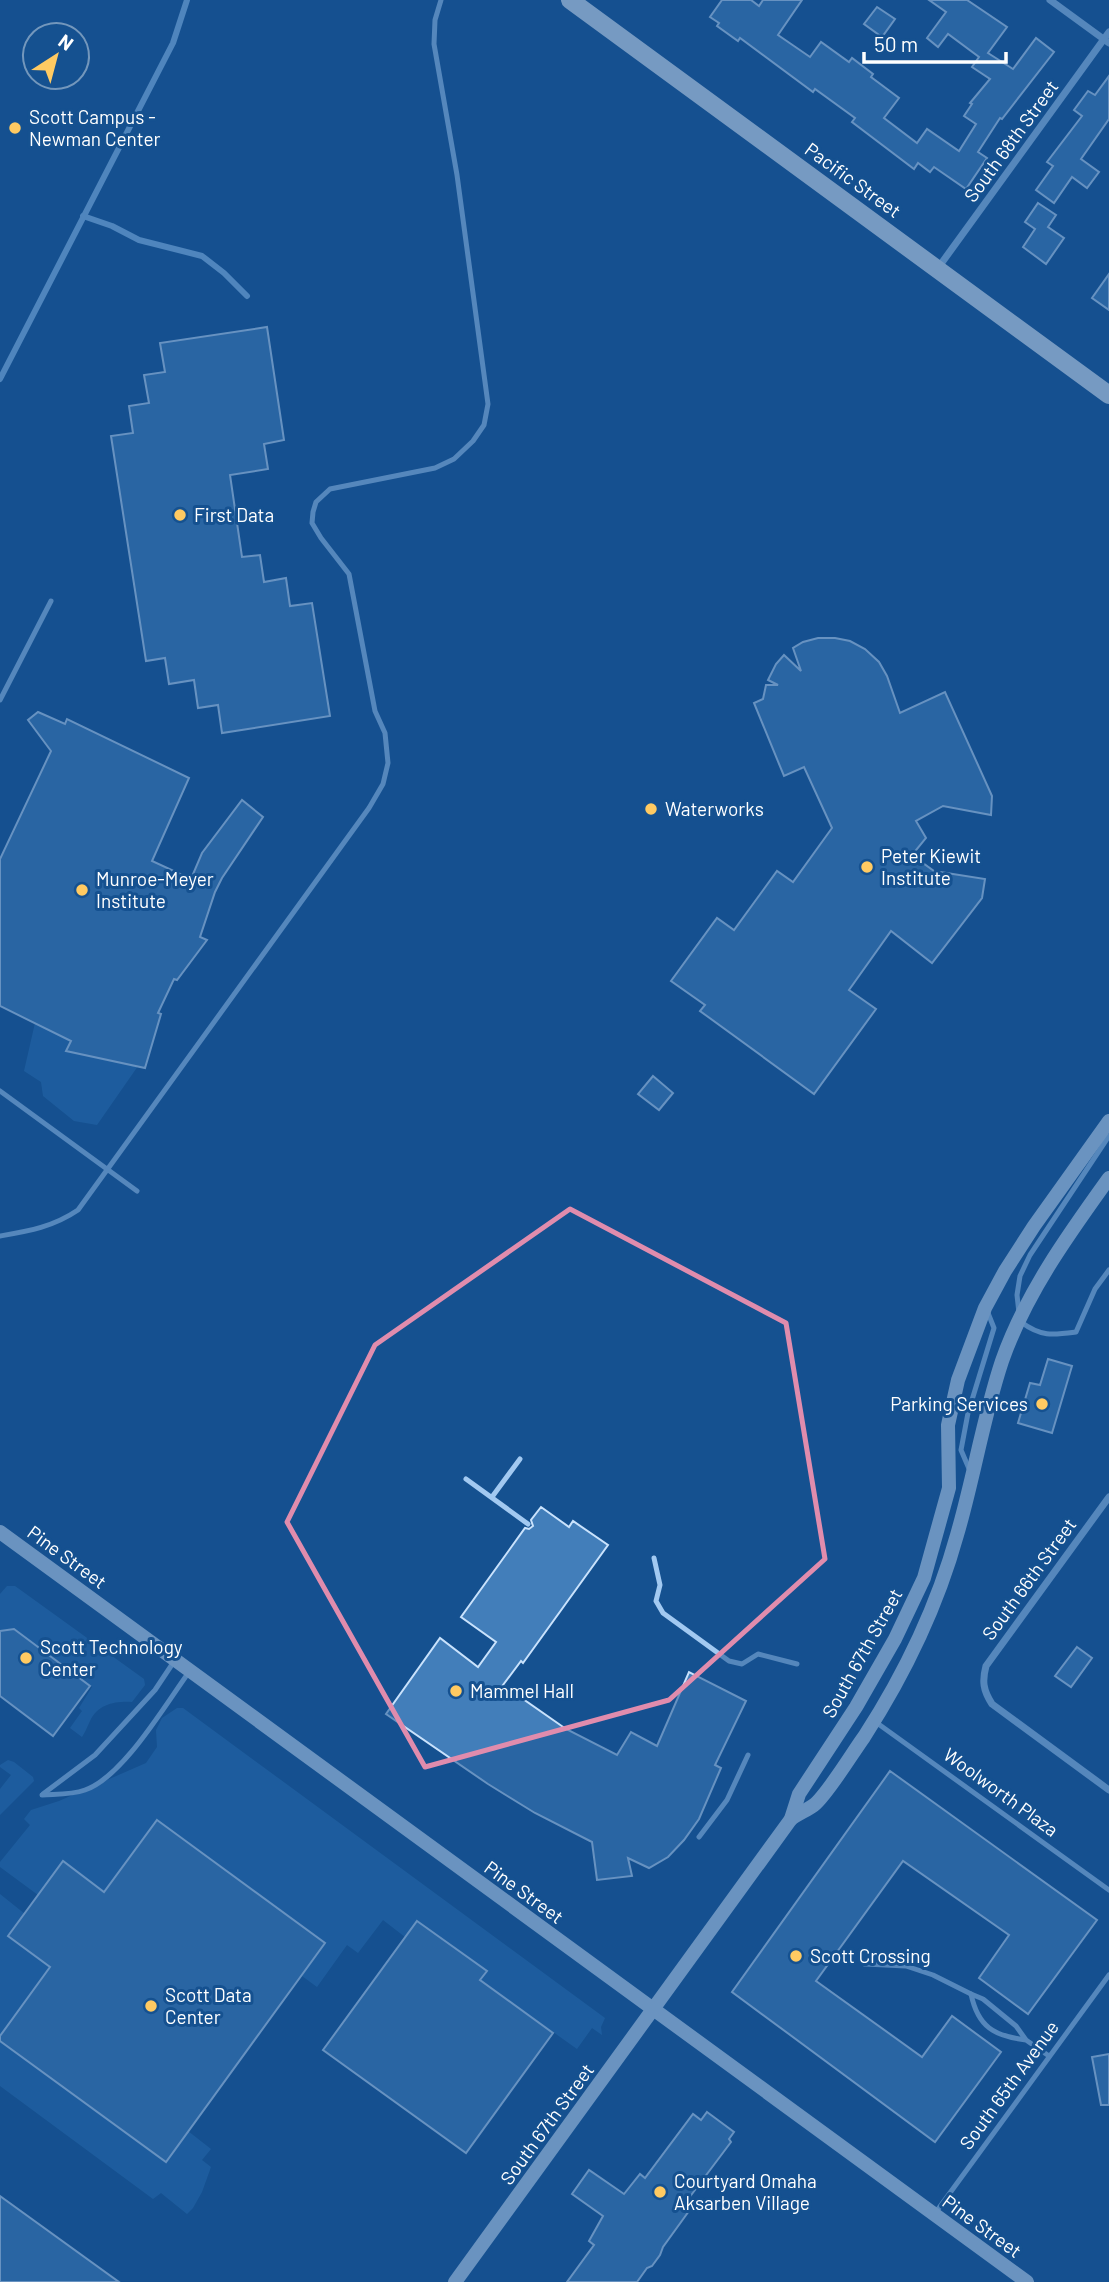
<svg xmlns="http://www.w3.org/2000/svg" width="1109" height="2282" viewBox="0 0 1109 2282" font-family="Barlow,sans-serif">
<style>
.green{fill:#276caf}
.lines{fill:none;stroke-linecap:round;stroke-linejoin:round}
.stream{stroke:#94c5f3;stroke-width:6}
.building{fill:#427eba;stroke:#c9e2fc;stroke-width:2}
.lane{stroke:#a2c9f1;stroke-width:5}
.street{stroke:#a2c9f1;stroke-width:7}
.secondary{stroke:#d0e5fb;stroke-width:14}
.primary{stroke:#ecf4ff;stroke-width:18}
.marked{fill:none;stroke:#e08cad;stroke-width:5;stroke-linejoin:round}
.poi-dot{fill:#ffca62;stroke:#155190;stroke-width:2.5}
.labels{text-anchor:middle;stroke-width:6;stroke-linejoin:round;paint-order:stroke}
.poi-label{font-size:19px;fill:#fff;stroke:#155190;text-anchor:start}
.street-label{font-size:19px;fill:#fff;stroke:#155190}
</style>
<rect width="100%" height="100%" fill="#155190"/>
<g class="green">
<path d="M35,1023L71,1041L67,1051L138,1066L97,1125L74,1121L43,1096L41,1082L24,1071Z"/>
<path d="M7,1586H15L144,1679L145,1685L132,1702C115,1701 98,1704 90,1721C87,1727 86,1731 82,1737L70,1728L82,1711L79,1708L92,1687L14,1630L0,1631V1594Z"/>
<path d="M177,1708H183L605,2018L601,2027L602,2035L592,2028L577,2049L480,1980L487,1971L417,1921L405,1937L383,1920L358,1953L347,1945L317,1987L302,1976L325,1943L104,1892L63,1862L38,1895L0,1867V1862L30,1825L24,1819L31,1810L59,1801L146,1763L157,1747L156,1730L162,1718Z"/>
<path d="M8,1760L14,1762L33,1777L34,1781L0,1815V1789L11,1775L0,1767V1765Z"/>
<path d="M0,1894L25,1914L8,1937L50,1967L0,2036Z"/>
<path d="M0,2041L165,2162L188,2131L211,2149L202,2160L211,2167L202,2192L193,2208L187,2214L161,2193L153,2199L0,2086Z"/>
</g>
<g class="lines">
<g class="stream">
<path d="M83,216L112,226L139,240L202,256L224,273L247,296"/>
<path d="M0,379L173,43L187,0"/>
</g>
</g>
<g class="building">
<path d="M722,0H751L759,6L763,0H802L778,35L810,57L821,42L849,62L852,58L873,74L871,77L899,98L884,118L917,143L927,129L959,151L976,124L964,116L972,104L970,103L990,79L972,67L979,57L948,34L938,47L927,38L946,12L929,0H967L1007,27L988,53L1013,69L1036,38L1054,52L1002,119L1000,118L978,152L987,158L966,189L934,167L930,172L918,163L914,169L852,122L855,118L815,89L813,92L740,38L738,41L717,26L719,23L710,17Z"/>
<path d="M877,7L895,19L882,37L864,24Z"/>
<path d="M1109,76V119L1081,159L1099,172L1087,188L1072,177L1054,203L1036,190L1053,166L1047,162L1082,116L1074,110L1088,91L1095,95Z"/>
<path d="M1038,203L1056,215L1048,227L1064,238L1046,264L1023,247L1035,229L1025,222Z"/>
<path d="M1109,274V310L1092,298Z"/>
<path d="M267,327L284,440L264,444L268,469L230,475L242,557L260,555L264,582L286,578L290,606L312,603L330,716L222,733L218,705L198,708L194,680L169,684L165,658L146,661L111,436L133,433L129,406L149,403L144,375L165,372L160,343Z"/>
<path d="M818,638H835L850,641L865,649L879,662L887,676L900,713L945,692L992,796L991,815L943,806L916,821L926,838L912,855L934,871L985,879L982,898L932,963L891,931L849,990L876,1009L814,1094L700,1011L705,1005L671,981L717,918L734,930L777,871L793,882L832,828L804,767L784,776L754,703L763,699L766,685H778L768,680L776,664L784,655L801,671L793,648L803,642Z"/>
<path d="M38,712L65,724L67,719L189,778L152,861L191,879L202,853L242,800L263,817L222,878L215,892L200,937L207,940L177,980L174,979L158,1013L161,1014L145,1068L66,1051L71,1041L0,1006V859L51,751L28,720Z"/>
<path d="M653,1076L673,1093L659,1110L638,1094Z"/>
<path d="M1048,1359L1072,1366L1052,1433L1018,1423L1030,1383L1040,1385Z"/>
<path d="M541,1507L569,1527L573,1521L608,1545L523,1663L521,1661L503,1685L566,1729L617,1755L631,1732L657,1746L689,1672L746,1701L715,1765L721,1768L699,1819L684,1840L668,1857L649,1868L628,1858L632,1876L597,1880L592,1842L535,1813L488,1784L386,1714L440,1638L478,1667L496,1642L461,1617L525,1528L529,1529L533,1526L531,1520Z"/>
<path d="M14,1629L90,1686L53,1736L0,1696V1631Z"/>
<path d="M1077,1647L1092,1658L1071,1687L1055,1676Z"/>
<path d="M890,1771L1097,1920L1028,2014L979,1978L1009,1935L903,1861L816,1981L922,2057L952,2016L1001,2052L935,2142L732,1992Z"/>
<path d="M157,1820L325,1943L166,2162L0,2041V2036L50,1967L8,1936L63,1861L104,1892Z"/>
<path d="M417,1921L487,1971L480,1980L553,2033L466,2153L323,2050Z"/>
<path d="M1109,2054V2105H1101L1092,2057Z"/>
<path d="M707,2112L734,2132L729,2139L731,2142L683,2206L689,2211L663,2247L660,2255L652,2266L647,2268L637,2282H567L594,2245L589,2241L603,2216L572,2194L589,2170L624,2194L640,2174L645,2178L693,2114L701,2120Z"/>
<path d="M0,2196L119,2282H0Z"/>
</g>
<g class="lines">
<g class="lane">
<path d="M0,700L51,601"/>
<path d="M0,1091L137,1191"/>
<path d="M0,1236C29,1231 53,1227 78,1210L369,808L383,784L388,763L385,733L375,711L349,574L321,538L312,523L313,512L316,502L330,489L435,468L454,459L473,441L484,425L488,404L457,175L434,44L435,20L441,0"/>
<path d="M1019,1313L1017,1295L1020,1276L1030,1255L1109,1136"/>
<path d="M1021,1322C1041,1337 1053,1335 1076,1332L1095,1289L1109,1270"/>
<path d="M970,1471L961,1450L968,1413L994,1328L988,1313"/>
<path d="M466,1479L528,1524"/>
<path d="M492,1497L520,1459"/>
<path d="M654,1558L660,1585L656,1601L663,1613L729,1661L742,1664L758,1654L797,1664"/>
<path d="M877,1723L1109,1890"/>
<path d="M43,1794L95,1755L155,1690L175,1660"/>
<path d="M42,1795C57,1794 71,1795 85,1790C123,1777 165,1705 189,1672"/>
<path d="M699,1837L727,1800L748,1755"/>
<path d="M865,1964L906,1966L933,1975L971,1994"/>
<path d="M1026,2040C994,2036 978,2027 971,1994L983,1999L1016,2026L1026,2040L1049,2056"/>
<path d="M936,2212L1109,1975"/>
</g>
<g class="street">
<path d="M1050,0L1109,43"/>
<path d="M938,268L1109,32"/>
<path d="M1109,1497L986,1666C982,1681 983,1690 992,1704L1109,1790"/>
</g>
<g class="secondary">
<path d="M0,1532L1027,2282"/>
<path d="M791,1819C798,1814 807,1810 814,1805C827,1795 853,1752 864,1737C904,1675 937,1607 957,1535C974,1477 983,1418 1002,1361C1026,1293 1068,1235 1109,1178"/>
<path d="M455,2282L791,1819L799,1794L856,1707L895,1639L924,1578L949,1488L948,1425L958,1380L985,1308L1005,1271L1034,1226L1109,1121"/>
</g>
<path class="primary" d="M570,0L1109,395"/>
</g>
<path d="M0 0H1109V2282H0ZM570,1209L786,1323L825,1559L669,1700L425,1767L287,1522L375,1345Z" fill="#155190" fill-opacity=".55" fill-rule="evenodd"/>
<path class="marked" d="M570,1209L786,1323L825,1559L669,1700L425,1767L287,1522L375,1345Z"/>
<g class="poi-dot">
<circle cx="15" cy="128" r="7"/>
<circle cx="180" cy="515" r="7"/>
<circle cx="651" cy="809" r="7"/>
<circle cx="867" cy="867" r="7"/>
<circle cx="82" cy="890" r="7"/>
<circle cx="1042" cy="1404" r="7"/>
<circle cx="26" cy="1658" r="7"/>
<circle cx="456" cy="1691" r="7"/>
<circle cx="796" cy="1956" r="7"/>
<circle cx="151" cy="2006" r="7"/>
<circle cx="660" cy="2192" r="7"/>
</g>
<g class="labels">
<g class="poi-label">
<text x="29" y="124">Scott Campus -<tspan x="29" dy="22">Newman Center</tspan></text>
<text x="194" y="522">First Data</text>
<text x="665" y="816">Waterworks</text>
<text x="881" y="863">Peter Kiewit<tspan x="881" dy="22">Institute</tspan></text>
<text x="96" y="886">Munroe-Meyer<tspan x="96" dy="22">Institute</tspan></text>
<text x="1028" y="1411" text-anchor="end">Parking Services</text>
<text x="40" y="1654">Scott Technology<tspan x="40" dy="22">Center</tspan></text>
<text x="470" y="1698">Mammel Hall</text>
<text x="810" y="1963">Scott Crossing</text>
<text x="165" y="2002">Scott Data<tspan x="165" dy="22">Center</tspan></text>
<text x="674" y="2188">Courtyard Omaha<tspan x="674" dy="22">Aksarben Village</tspan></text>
</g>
<g class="street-label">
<text transform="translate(1011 141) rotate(-54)" y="7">South 68th Street</text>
<text transform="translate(853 180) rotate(36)" y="7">Pacific Street</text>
<text transform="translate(67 1557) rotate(36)" y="7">Pine Street</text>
<text transform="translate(1029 1579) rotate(-54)" y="7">South 66th Street</text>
<text transform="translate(862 1653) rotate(-61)" y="7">South 67th Street</text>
<text transform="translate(1001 1792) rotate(36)" y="7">Woolworth Plaza</text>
<text transform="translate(524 1892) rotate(36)" y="7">Pine Street</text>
<text transform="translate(1009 2085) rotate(-54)" y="7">South 65th Avenue</text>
<text transform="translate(547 2124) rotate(-54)" y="7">South 67th Street</text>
<text transform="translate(982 2226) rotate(36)" y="7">Pine Street</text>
</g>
</g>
<g transform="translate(56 56) rotate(36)"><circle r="33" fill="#155190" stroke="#7397bc" stroke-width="2"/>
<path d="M0-5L12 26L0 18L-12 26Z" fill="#ffca62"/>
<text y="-10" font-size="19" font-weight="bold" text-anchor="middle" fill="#ffffff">N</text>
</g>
<path d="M864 52v10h142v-10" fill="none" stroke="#ffffff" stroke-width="3.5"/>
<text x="874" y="52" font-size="21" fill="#ffffff" stroke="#155190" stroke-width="5" paint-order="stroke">50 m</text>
</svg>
